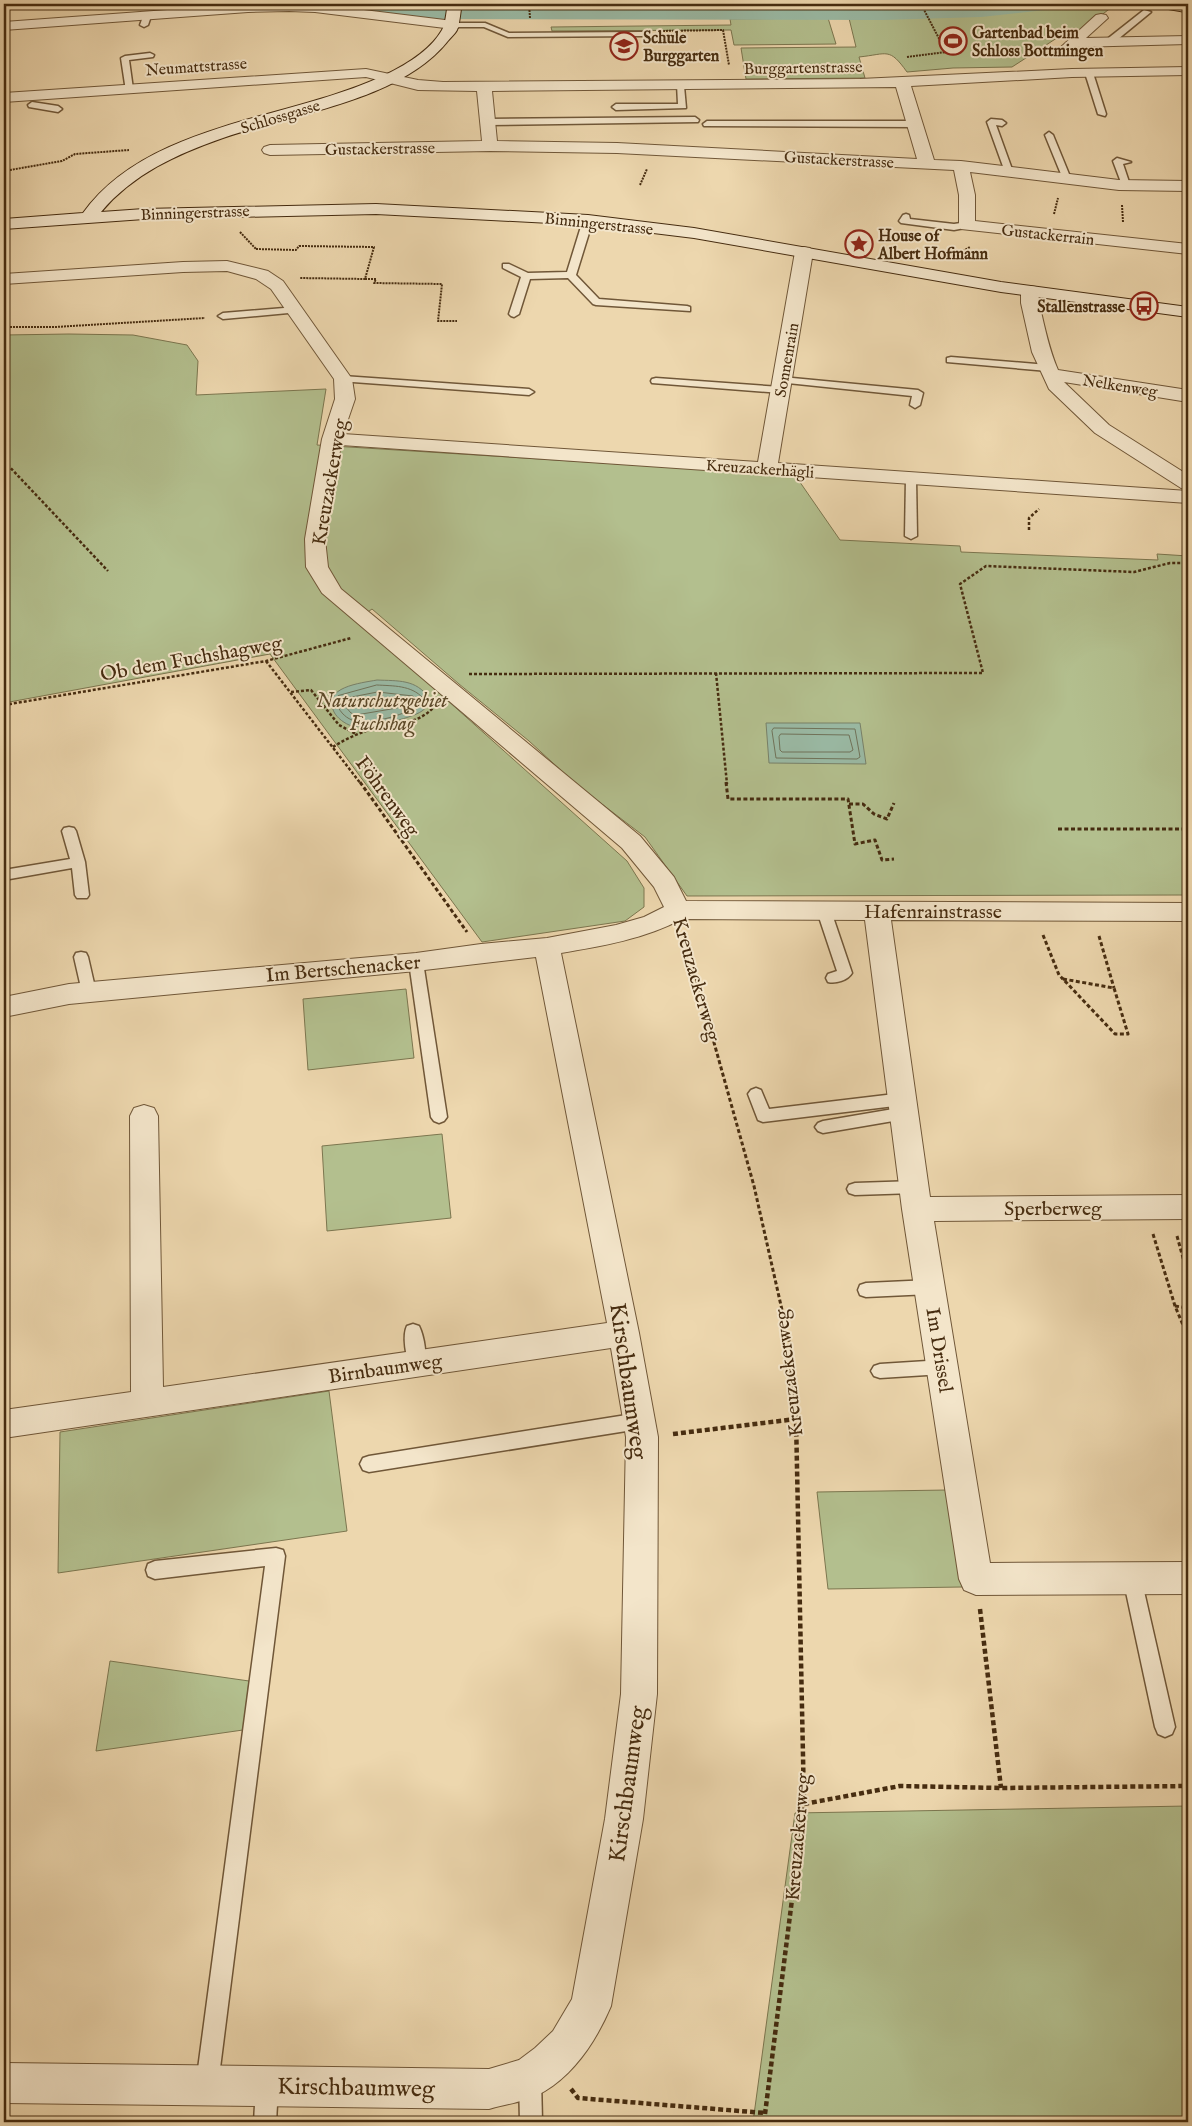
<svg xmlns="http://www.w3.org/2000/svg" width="1192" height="2126" viewBox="0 0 1192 2126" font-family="'IM FELL English',serif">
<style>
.green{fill:#b3bf8e;stroke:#7c764f}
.water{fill:#9abaa5;stroke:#788169}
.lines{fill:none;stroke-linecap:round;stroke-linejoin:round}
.shore{stroke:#70735a;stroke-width:1}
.river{fill:#9abaa5;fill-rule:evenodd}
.lane-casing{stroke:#705738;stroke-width:3}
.street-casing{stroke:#705738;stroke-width:2}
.secondary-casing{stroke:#462c10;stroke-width:2}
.path-far3{stroke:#462c10;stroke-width:2;stroke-dasharray:2 1;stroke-linecap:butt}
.path-far2{stroke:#462c10;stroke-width:2.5;stroke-dasharray:3 2;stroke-linecap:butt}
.path-far1{stroke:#462c10;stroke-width:3;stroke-dasharray:4 2.5;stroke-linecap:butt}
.path{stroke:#462c10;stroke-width:4.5;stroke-dasharray:5 3;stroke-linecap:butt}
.lane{fill:#f3e5ca;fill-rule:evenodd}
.street{fill:#f3e5ca;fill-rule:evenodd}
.secondary{fill:#f3e5ca;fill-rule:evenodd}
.tram{stroke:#462c10;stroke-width:1}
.labels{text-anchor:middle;stroke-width:4;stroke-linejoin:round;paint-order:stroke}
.far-poi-label{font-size:16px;font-weight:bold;fill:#462c10;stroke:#f3e5ca;text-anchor:start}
.far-street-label{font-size:16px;fill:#462c10;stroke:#f3e5ca}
.street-label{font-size:20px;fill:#462c10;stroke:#f3e5ca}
.park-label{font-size:20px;font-style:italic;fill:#5c4929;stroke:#f3e5ca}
.near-street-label{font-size:24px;fill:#462c10;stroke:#f3e5ca}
</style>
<rect width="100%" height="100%" fill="#edd7ae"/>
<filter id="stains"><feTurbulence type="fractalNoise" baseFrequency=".004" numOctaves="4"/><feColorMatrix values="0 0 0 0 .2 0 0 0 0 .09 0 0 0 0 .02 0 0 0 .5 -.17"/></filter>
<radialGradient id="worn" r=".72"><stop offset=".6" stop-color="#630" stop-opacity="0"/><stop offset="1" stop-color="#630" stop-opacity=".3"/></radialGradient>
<g class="green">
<path d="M750,4H1116L1075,35L1060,36L1012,67L953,68L907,72C889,47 888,54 859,57L865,78L746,79L741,48L856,47L847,10L750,5Z"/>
<path d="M828,18L836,44L734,45L731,30L552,31L551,27L731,25L730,19Z"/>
<path d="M69,334L133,335L187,345L198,361L196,395L326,389L317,445L795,475L840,540L960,546L961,552L1158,560L1157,554L1188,556V895L687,896L645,837L577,785L529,741L459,684L372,609L355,621L399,657L627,861L644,888V907L625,921L482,942L270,654L4,703V335Z"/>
<path d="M406,989L414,1058L308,1070L303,999Z"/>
<path d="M442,1134L451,1218L327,1231L322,1146Z"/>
<path d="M329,1391L347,1531L58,1573L60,1432Z"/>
<path d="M947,1490L962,1587L828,1589L817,1492Z"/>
<path d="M110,1661L249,1681L243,1730L96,1751Z"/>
<path d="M1188,1806V2122H753L795,1813Z"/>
</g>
<g class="water">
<path d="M377,680C398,681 416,679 429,698C428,703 427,708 422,711C411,719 364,729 352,726C345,724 337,718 334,712C321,687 361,683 377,680Z"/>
<path d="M766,723H860L866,764L769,763Z"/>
</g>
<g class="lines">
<g class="shore">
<path d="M377,685C393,686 411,685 423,698V702C410,714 369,726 352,720C344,717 339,710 336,703L338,696Z"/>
<path d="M378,692L413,696L416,700L397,708L356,715L351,713L343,704L348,698Z"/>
<path d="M774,728L855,729L860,757L857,759L776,758L772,731Z"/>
<path d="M781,734L849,735L853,750L850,752H782L780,750L779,737Z"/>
</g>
<path class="river" d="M363,4H1049L1045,10L981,17L883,20L418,19L367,10Z"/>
<g class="lane-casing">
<g id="lane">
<path d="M1144,10L1151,12L1112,44H1106V40Z"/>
<path d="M144,14L151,16L148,25L144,27L140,25Z"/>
<path d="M450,23H485L509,33L642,32L646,34L642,36L508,37L484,27H450Z"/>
<path d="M150,53L154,55L153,57L129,60L133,89L126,91L121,58L125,56Z"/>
<path d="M1086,71L1093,73L1106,114L1105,116L1098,114L1085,73Z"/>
<path d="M677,84L684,86L686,108L616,110L612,107L616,104H678Z"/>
<path d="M32,102L58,106L62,109L58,112L29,107L28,105Z"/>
<path d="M695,117L699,120L698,122L488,125L484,122L488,119Z"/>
<path d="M991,119L1002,120L1006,123L1002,126L996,125L1013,172L1012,174H1006L1005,172L987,122Z"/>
<path d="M707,121H916L920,124L916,127L704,126L703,124Z"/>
<path d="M1049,132L1053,135L1071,179L1070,181L1067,182L1063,179L1045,135Z"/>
<path d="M1117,158L1131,162L1123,164L1130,185L1129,187H1123L1122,185L1113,161Z"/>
<path d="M906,214L909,215L910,219L954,224L967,222L972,225L970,227L954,230L901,223L899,221L903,215Z"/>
<path d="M588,217L593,220L576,275L599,299L687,306L690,307V311L596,305L593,304L568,278L530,279L519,314L514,317L511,316L509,314L521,277L503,268V264H509L528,273L567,272L583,220Z"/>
<path d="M296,307L301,310L299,312L223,319L218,316L223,313Z"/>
<path d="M951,357L1048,365L1053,368L1048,371L947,362V358Z"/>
<path d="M343,376L529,389L534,392L529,395L339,381L338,379Z"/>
<path d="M782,377L918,390L923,393L920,405L915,408L910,405L912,396L778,382L777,380Z"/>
<path d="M656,378L781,387L786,390L781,393L652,383L651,381L652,379Z"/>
<path d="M911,475L916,478L917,536L911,539L905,536L906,478Z"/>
<path d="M69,827L74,828L76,831L85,862L89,895L87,898H77L75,895L72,868L4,880V870L70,859L62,831L64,828Z"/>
<path d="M824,906L829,908L831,911L852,973C848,980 836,984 828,982L826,978L828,974L837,971L817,911L819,908Z"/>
<path d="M81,952L86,953L88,957L96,992L94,996L89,997L84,996L82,992L74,957L76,953Z"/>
<path d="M416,957L421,958L423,962L447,1117L444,1121L439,1123L434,1121L431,1117L409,962L411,958Z"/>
<path d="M756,1088L761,1090L769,1109L903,1093L908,1095L911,1099L908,1103L903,1105L763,1122L758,1120L748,1094L751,1090Z"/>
<path d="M905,1107L910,1109L913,1113L910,1117L905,1119L823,1133L818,1131L815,1127L818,1123L823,1121Z"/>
<path d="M915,1181L921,1183L923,1187L921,1191L915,1193L855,1195L849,1193L847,1189L849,1185L855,1183Z"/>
<path d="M930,1280L936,1282L938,1287L936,1292L930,1294L866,1297L860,1295L858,1290L860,1285L866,1283Z"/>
<path d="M413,1324L419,1326C424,1336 428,1358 423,1368L417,1370L411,1368C406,1358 402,1336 407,1326Z"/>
<path d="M943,1360L949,1362L952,1367L949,1372L943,1374L880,1378L874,1376L871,1371L874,1366L880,1364Z"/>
<path d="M639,1413L645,1416L648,1421L645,1426L639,1429L369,1472L363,1470L360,1464L363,1458L369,1456Z"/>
<path d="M276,1548L283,1550L285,1556L218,2084L215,2092L207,2095L199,2092L196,2084L265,1566L155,1579L148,1576L146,1570L148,1564L155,1561Z"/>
<path d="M1132,1569L1139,1572L1141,1578L1175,1727L1172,1734L1165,1737L1158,1734L1155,1727L1123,1578L1125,1572Z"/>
<path d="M530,2067L538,2070L541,2078L542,2122H520L519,2078L522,2070Z"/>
<path d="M267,2077L275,2080L278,2088L276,2122H254L256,2088L259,2080Z"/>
</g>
</g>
<g class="street-casing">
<g id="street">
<path d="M249,4H315L453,21L458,22L460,25L458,28L453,29L315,12L289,11L248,12L4,30V22Z"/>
<path d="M1101,14L1106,15L1108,18L1086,38L1188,36V44L1076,47L1068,51L1063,50L1061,47L1096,15Z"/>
<path d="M1188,67V75L1072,77L911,86L934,160L961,161L1119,180L1188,181V191L1119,190L970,172L975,195V221L1188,244V254L961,229L959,225V195L954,170L617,153L490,151L270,155L264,153L262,150L264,147L270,145L482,141L477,91L418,90L366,77L4,102V93L366,69L418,80L443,82L860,79L1072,69ZM896,87L917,159L617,143L497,141L492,91Z"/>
<path d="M804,247L810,248L813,252L778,463L1188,491V503L341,445L325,539L328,567L341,589L640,836L674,877L686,901L1188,903V921L891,920L930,1197L1188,1195V1219L934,1221L990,1563L1188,1562V1594L976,1595L964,1590L959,1579L902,1209L865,920L682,919C644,939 603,946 561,953L639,1333L658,1437L657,1694L643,1819L611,2006C597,2039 576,2072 545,2091C529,2101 507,2104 489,2109L4,2103V2063L489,2069L519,2060L535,2048L553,2031L572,1999L605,1819L621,1694L626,1437L611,1348L4,1438V1410L131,1392L130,1116L134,1108L144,1105L154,1108L158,1116L163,1387L607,1323L536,957L416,971L69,1004L4,1017V997L69,984L416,953L481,944L547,938L616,925L644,917L664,907L654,887L622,848L322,593L306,567L305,539L322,439L335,399L334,379L271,289L256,279L227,271L183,272L4,284V274L183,262L227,261L268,271L283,281L352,379L355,399L343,434L758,462L795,252L798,248Z"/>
<path d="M1030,286L1036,287C1040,293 1038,300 1040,307C1045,329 1049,349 1058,370L1188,390V402L1064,382L1109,425L1188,475V490L1181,488L1095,433L1049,389L1032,352L1021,303V291L1024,287Z"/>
</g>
</g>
<g class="secondary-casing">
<path id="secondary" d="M448,4H462C460,12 460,23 457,30C455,34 450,38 447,42C399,101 292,114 223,138C177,154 133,174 101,212L144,209L376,204L588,215L694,228L1001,282L1188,307V317L1001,292L694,238L588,225L376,214L144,219L4,229V219L83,213C148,123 288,120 383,76C404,66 430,51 442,30C446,23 446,12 448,4Z"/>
</g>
<g class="path-far3">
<path d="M529,4L530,18"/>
<path d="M660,31L723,30L729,65"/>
<path d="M907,57L946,52L921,4"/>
<path d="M4,171L62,161L75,154L129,150"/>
<path d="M640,185L647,169"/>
<path d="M1122,205L1123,222"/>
<path d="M1054,214L1058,198"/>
<path d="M240,232L256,249"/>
<path d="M256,249L296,250L299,246L374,247L365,279L300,278"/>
<path d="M961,260L963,251L970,247"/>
<path d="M365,279H376L374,283L442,284L438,321H457"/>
<path d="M4,327H55L205,318"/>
</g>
<g class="path-far2">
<path d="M4,461L108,571"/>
<path d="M1029,530V518L1039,509"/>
<path d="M266,661L361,784"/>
<path d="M716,673L727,784"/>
<path d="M469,674L983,673L960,584L986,566L1134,572L1170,563H1188"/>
<path d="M291,692L311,690L339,725L356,734"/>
<path d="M4,705L266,661L351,638"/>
<path d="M333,747C344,740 356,734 369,730C392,724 416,726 434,707"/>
</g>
<g class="path-far1">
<path d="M360,782L467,932"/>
<path d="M726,782L728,799H848L855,844L875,840L882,860L894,859"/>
<path d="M849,804H863L874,814L887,819L894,803"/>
<path d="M1058,829H1188"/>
<path d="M684,935L754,1186L789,1341L791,1365"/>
<path d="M1043,935L1059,975L1063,979"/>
<path d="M1099,936L1114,988"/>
<path d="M1063,979L1114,988L1128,1034H1115Z"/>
<path d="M1153,1234L1175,1306L1188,1337"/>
<path d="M1177,1236L1188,1276"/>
<path d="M1175,1306L1188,1308"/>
</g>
<g class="path">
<path d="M673,1434L796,1419"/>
<path d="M980,1609L1001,1788"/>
<path d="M804,1804L900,1786L1001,1788L1188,1786"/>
<path d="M571,2089L578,2098L765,2113"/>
<path d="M764,2122L804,1804L796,1419L791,1364"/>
</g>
<use href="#lane" class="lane"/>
<use href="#street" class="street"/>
<use href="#secondary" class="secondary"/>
<path class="tram" d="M1137,4L1188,13"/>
</g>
<defs>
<g id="stadium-ring" transform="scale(1.4375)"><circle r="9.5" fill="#f3e5ca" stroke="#8f2418" stroke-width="1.5"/><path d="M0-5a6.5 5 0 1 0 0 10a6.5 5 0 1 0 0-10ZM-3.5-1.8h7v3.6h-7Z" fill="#8f2418"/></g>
<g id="school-ring" transform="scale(1.4375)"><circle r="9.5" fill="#f3e5ca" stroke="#8f2418" stroke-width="1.5"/><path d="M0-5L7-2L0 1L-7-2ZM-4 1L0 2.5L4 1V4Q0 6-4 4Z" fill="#8f2418"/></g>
<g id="sight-ring" transform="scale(1.4375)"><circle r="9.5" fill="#f3e5ca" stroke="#8f2418" stroke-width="1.5"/><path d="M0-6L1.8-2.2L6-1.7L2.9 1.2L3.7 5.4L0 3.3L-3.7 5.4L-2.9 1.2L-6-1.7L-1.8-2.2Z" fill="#8f2418"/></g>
<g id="bus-ring" transform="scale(1.4375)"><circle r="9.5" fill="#f3e5ca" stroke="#8f2418" stroke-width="1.5"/><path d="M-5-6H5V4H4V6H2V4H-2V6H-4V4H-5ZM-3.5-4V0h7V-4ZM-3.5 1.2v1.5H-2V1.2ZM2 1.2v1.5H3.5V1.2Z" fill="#8f2418"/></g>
</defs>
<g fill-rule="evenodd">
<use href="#stadium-ring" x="953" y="41"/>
<use href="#school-ring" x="624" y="46"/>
<use href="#sight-ring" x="859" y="244"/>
<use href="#bus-ring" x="1144" y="306"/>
</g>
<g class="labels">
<g class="far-poi-label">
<text x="972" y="38">Gartenbad beim<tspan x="972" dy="18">Schloss Bottmingen</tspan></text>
<text x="643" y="43">Schule<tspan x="643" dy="18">Burggarten</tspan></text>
<text x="878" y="241">House of<tspan x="878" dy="18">Albert Hofmann</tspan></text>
<text x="1125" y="312" text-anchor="end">Stallenstrasse</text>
</g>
<g class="far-street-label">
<text transform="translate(196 66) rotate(-4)" y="6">Neumattstrasse</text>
<text transform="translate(803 67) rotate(-1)" y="6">Burggartenstrasse</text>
<text transform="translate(280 116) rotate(-17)" y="6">Schlossgasse</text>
<text transform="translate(380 148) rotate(-1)" y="6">Gustackerstrasse</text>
<text transform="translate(839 159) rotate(3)" y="6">Gustackerstrasse</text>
<text transform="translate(195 212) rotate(-2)" y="6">Binningerstrasse</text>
<text transform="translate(599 223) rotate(6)" y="6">Binningerstrasse</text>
<text transform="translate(1048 234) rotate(6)" y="6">Gustackerrain</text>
<text transform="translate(786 360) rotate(-80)" y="6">Sonnenrain</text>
<text transform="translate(1120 385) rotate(9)" y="6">Nelkenweg</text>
<text transform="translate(760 468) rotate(4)" y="6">Kreuzackerhägli</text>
</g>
<g class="street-label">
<text transform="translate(329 482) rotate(-80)" y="7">Kreuzackerweg</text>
<text transform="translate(191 658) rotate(-10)" y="7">Ob dem Fuchshagweg</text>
<text transform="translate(388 796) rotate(54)" y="7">Föhrenweg</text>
<text x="933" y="918">Hafenrainstrasse</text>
<text transform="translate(343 968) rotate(-5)" y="7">Im Bertschenacker</text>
<text transform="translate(697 979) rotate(74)" y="7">Kreuzackerweg</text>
<text x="1053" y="1215">Sperberweg</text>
<text transform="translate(940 1350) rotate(81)" y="7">Im Drissel</text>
<text transform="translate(385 1368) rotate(-8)" y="7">Birnbaumweg</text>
<text transform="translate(788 1373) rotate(-97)" y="7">Kreuzackerweg</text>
<text transform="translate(797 1837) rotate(-85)" y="7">Kreuzackerweg</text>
</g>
<g class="park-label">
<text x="382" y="707">Naturschutzgebiet<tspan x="382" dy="23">Fuchshag</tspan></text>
</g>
<g class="near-street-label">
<text transform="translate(629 1381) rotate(82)" y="8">Kirschbaumweg</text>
<text transform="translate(627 1784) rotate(-82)" y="8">Kirschbaumweg</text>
<text transform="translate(356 2087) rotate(1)" y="8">Kirschbaumweg</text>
</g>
</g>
<rect width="1192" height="2126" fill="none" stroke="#edd7ae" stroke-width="20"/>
<rect x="5" y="5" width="1182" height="2116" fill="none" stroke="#462c10" stroke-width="2.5"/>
<rect x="10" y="10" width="1172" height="2106" fill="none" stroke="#462c10"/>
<rect width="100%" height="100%" filter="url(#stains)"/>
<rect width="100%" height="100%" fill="url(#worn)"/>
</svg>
